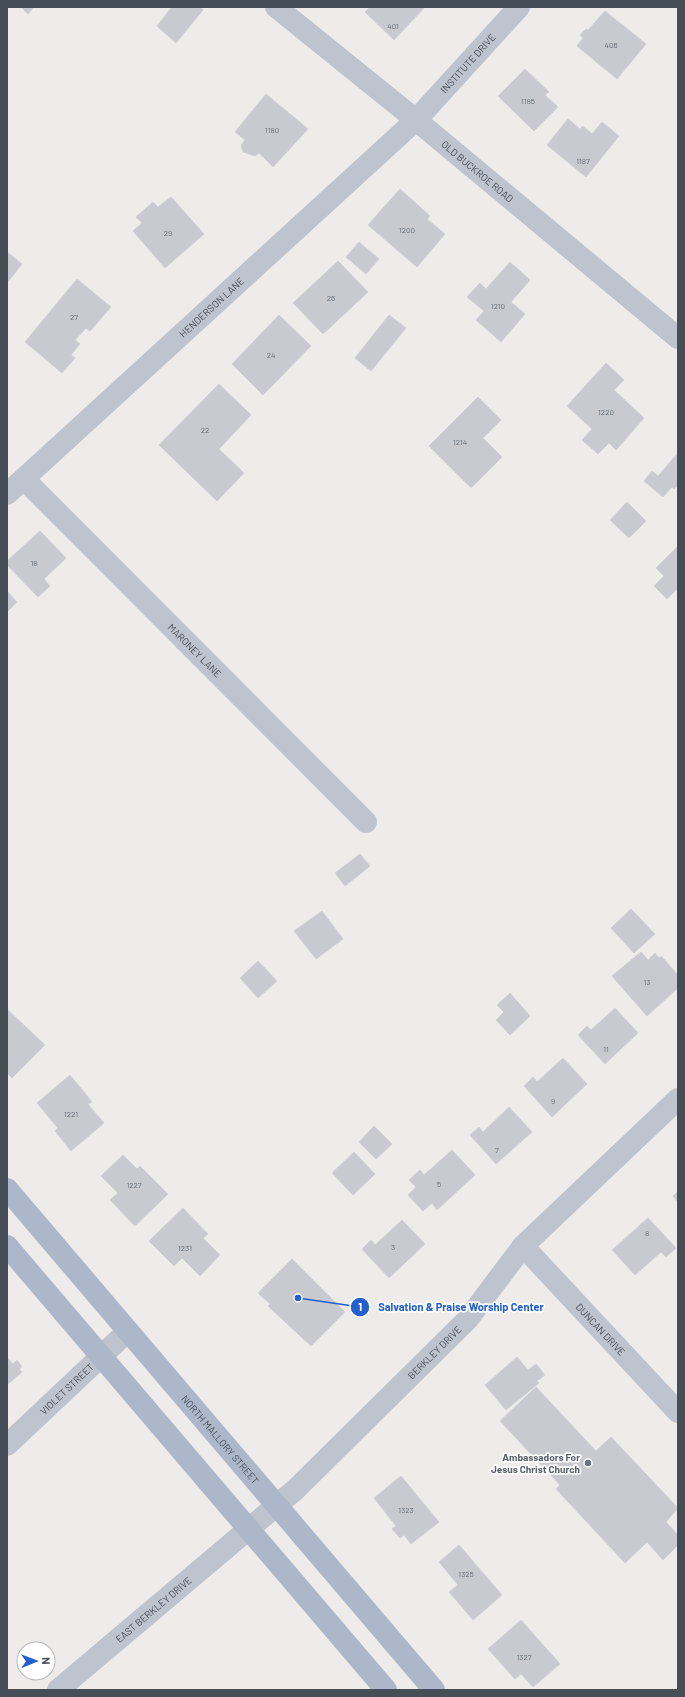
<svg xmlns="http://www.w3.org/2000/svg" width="685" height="1697" viewBox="0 0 685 1697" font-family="Barlow,sans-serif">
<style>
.building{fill:#c8cad0;stroke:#cfd1d7}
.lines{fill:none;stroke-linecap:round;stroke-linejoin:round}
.minor{stroke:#bdc4cd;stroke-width:22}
.major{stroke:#acb8c9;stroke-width:22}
.worship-dot{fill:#6b7280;stroke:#fff;stroke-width:1.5}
.labels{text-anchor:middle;stroke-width:3.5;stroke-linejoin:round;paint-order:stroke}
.number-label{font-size:8px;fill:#666c75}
.street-label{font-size:10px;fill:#454d57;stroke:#fff}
.worship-label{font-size:10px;font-weight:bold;fill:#5b616d;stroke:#fff;text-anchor:end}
.leader{fill:none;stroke:#235fcf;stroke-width:1.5}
.callout-dot{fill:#235fcf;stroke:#fff;stroke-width:1.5}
.mark-label{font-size:12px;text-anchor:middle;font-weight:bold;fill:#fff}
.callout-label{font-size:11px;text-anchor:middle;font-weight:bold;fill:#235fcf;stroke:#fff;stroke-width:3.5;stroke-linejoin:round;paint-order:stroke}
</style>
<rect width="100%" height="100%" fill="#eeebeb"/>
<g class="building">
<path d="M21,7H34L28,14Z"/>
<path d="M172,7H200L203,10L176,43L157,26Z"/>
<path d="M370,7H425L394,40L365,12Z"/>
<path d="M605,11L646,44L617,79L577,46L583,38L580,35L586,29L588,30Z"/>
<path d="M525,69L549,92L545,95L558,107L534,131L498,96Z"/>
<path d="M266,94L308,129L273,167L259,153L255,156L243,152L241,145L245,140L235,132Z"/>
<path d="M568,119L580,129L583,126L592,134L602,122L619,136L586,177L547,145Z"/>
<path d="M400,189L430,216L427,219L445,234L417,267L368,225Z"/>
<path d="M171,197L204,234L165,268L133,231L142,223L136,217L153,202L158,207Z"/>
<path d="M359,242L379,259L366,274L346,257Z"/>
<path d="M7,252L22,264L7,283Z"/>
<path d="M338,261L368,292L323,334L293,303Z"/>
<path d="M510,262L530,280L511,302L525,314L501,342L476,320L484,311L467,297L480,283L486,289Z"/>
<path d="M77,279L111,307L90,331L86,328L75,340L80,344L71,355L75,358L62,373L25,342Z"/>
<path d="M279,315L311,346L263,395L232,364Z"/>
<path d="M389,315L406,328L371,371L355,358Z"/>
<path d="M606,363L624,380L614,390L644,418L616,450L609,443L598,454L582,440L592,429L567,406Z"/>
<path d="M219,384L251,415L219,449L244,473L217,501L159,445Z"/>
<path d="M478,397L501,420L483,438L502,457L471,488L429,446Z"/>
<path d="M678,453V485L674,489L672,487L663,497L644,481L652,471L658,476Z"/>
<path d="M627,502L646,521L629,538L610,520Z"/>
<path d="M40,531L66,558L44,579L50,586L38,597L7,565V561Z"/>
<path d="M678,546V588L667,599L654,586L664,576L656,568Z"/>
<path d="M7,591L17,602L7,612Z"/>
<path d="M360,854L370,866L345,886L335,873Z"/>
<path d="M631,909L655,934L634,953L611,928Z"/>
<path d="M322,911L343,939L316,959L294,931Z"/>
<path d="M641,952L648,960L655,953L659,958L661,956L678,975V988L647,1016L612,976Z"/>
<path d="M258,961L277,981L258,998L240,978Z"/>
<path d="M510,993L530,1016L510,1035L496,1020L504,1012L497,1005Z"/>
<path d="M615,1008L638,1033L605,1064L578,1035L587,1026L591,1030Z"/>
<path d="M7,1009L45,1045L12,1078L7,1073Z"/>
<path d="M563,1058L587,1084L552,1117L524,1086L533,1077L537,1082Z"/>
<path d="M70,1075L92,1102L88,1104L104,1123L71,1151L55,1131L58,1128L37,1103Z"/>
<path d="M509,1107L532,1132L496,1164L470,1135L479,1127L483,1132Z"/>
<path d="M374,1126L392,1144L376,1159L359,1142Z"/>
<path d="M452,1150L475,1175L437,1210L432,1203L423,1211L408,1195L416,1187L409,1180L420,1170L424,1175Z"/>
<path d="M354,1152L375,1174L353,1195L332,1173Z"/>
<path d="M123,1155L137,1169L140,1166L168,1194L135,1226L110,1200L118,1193L101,1176Z"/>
<path d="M678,1191V1202L673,1196Z"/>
<path d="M183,1208L208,1234L203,1238L220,1255L200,1276L182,1258L174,1266L149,1241Z"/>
<path d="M648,1218L676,1248L666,1257L661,1252L635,1275L612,1250Z"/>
<path d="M402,1220L425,1244L389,1278L362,1249L371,1240L375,1245Z"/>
<path d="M292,1259L345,1312L311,1346L268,1306L270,1304L258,1293Z"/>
<path d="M7,1357L13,1364L17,1360L22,1367L19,1369L22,1372L7,1385Z"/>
<path d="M517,1357L528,1370L536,1364L545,1375L537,1381L539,1383L506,1410L485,1385Z"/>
<path d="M536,1387L596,1451L611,1437L678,1508L666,1522L678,1535V1545L663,1560L647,1542L625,1563L556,1489L560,1485L500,1421Z"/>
<path d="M401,1476L439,1522L411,1544L404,1535L400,1538L392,1529L396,1526L374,1498Z"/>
<path d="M459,1545L502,1595L473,1620L449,1592L458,1585L439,1562Z"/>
<path d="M521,1620L560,1664L533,1687L521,1674L515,1679L488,1649Z"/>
</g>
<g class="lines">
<g class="minor">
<path id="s1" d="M276,7L416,120L678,338"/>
<path id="s2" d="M24,479L366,822"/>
<path id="s3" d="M7,494L416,120L519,7"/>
<path id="s4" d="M523,1246L678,1412"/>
<path id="s5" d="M7,1445L127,1332"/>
<path id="s6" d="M58,1690L296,1489L468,1319L523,1246L678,1099"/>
</g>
<g class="major">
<path id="s7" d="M7,1189L434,1690"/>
<path d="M7,1246L386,1690"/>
</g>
</g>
<circle class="worship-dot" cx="588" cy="1463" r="4"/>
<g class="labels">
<g class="number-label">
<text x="393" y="29">401</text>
<text x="611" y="48">406</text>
<text x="528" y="104">1185</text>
<text x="272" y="133">1180</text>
<text x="583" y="164">1187</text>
<text x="407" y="233">1200</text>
<text x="168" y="236">29</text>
<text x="331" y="301">26</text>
<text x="498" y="309">1210</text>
<text x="74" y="320">27</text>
<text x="271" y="358">24</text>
<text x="606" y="415">1220</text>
<text x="205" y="433">22</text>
<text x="460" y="445">1214</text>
<text x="34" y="566">18</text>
<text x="647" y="985">13</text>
<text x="606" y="1052">11</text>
<text x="553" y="1104">9</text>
<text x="71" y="1117">1221</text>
<text x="497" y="1153">7</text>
<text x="439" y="1187">5</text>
<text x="134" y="1188">1227</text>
<text x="647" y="1236">8</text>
<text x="393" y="1250">3</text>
<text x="185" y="1251">1231</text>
<text x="406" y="1513">1323</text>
<text x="466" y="1577">1325</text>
<text x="524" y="1660">1327</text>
</g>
<g class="street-label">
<text dy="4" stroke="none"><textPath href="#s3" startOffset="631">INSTITUTE DRIVE</textPath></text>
<text dy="4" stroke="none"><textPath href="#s1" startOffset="260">OLD BUCKROE ROAD</textPath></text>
<text dy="4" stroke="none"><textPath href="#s3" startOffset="277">HENDERSON LANE</textPath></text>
<text dy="4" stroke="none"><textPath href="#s2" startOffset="242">MARONEY LANE</textPath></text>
<text dy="4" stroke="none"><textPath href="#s4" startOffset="114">DUNCAN DRIVE</textPath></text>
<text dy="4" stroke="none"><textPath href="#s6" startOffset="506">BERKLEY DRIVE</textPath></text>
<text dy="4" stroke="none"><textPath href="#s5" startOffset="82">VIOLET STREET</textPath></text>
<text dy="4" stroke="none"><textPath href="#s7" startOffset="329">NORTH MALLORY STREET</textPath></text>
<text dy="4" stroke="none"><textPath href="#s6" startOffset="125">EAST BERKLEY DRIVE</textPath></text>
</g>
<g class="worship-label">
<text x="580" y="1461">Ambassadors For<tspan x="580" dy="12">Jesus Christ Church</tspan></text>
</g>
</g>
<path class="leader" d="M298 1298L360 1307"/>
<g class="callout-dot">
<circle cx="298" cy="1298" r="4"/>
<circle cx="360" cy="1307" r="10"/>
</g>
<g class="mark-label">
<text x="360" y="1311">1</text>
</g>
<g class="callout-label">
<text x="461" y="1311">Salvation &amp; Praise Worship Center</text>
</g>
<rect width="685" height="1697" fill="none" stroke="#454d57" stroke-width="16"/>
<g transform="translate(36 1661) rotate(89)"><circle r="19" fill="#ffffff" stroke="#b5b8bc"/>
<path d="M0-3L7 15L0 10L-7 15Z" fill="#235fcf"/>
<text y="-6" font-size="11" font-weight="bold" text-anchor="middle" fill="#454d57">N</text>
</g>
</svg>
